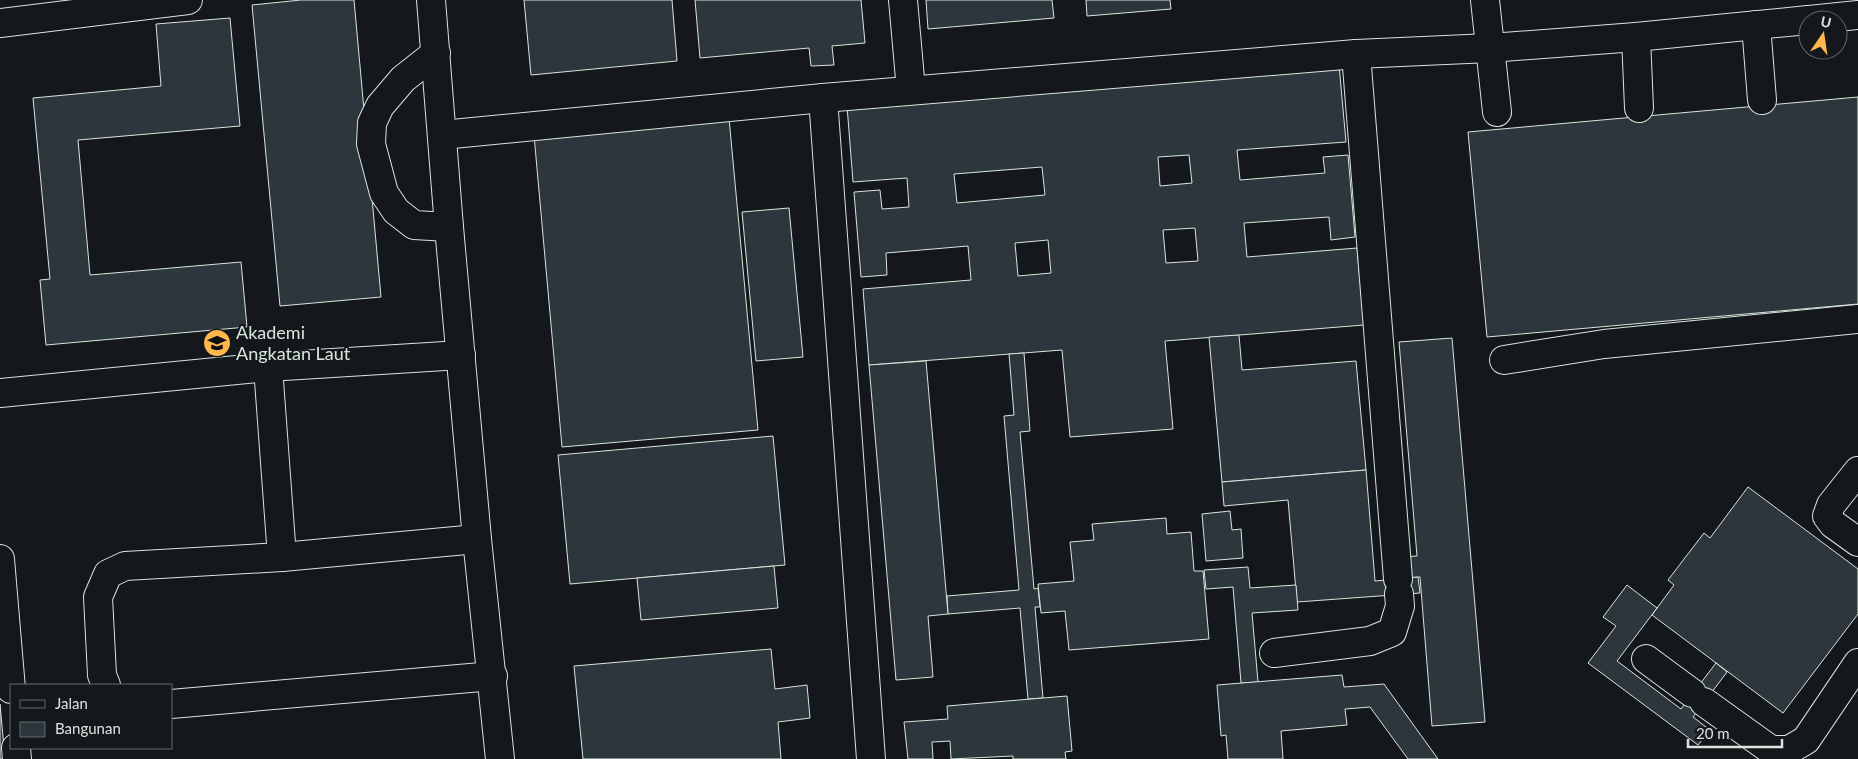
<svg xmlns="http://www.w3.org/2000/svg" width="1858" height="759" viewBox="0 0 1858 759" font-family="Lato,sans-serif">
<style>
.building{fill:#2c363c;stroke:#d8e6dc;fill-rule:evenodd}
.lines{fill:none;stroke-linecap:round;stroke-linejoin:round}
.minor-casing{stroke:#d8e6dc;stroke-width:30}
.minor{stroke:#14181c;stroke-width:28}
.labels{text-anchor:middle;stroke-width:4;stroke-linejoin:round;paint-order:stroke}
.poi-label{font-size:18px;fill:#d8e6dc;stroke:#14181c;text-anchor:start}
</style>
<rect width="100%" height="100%" fill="#14181c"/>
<g class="building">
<path d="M301,0H354L381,297L280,306L252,5Z"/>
<path d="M524,0H672L677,61L531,75Z"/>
<path d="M695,0H861L865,43L832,46L834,65L811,66L809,48L700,58Z"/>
<path d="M926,0H1052L1054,18L928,29Z"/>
<path d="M1086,0H1170L1171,9L1087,16Z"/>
<path d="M230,18L240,126L78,140L90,275L241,262L247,327L46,345L40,280L50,279L33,98L161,86L156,24Z"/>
<path d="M1339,65L1346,142L1237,150L1240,180L1325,173L1323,157L1348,155L1355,237L1331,240L1329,217L1244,223L1247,257L1357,248L1364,325L1165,341L1173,429L1070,437L1062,350L869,365L863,289L971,280L968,246L886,253L887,275L861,277L854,192L880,190L882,209L909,207L907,178L853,182L847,106ZM1189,155L1192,183L1160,186L1158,157ZM1042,167L1045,195L957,203L954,174ZM1195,228L1198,261L1166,263L1163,230ZM1048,240L1051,273L1018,276L1015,243Z"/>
<path d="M1858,97V304L1487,337L1468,132Z"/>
<path d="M729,118L758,430L562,447L534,135Z"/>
<path d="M789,208L803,357L756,361L742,212Z"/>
<path d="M1239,335L1242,370L1356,361L1366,470L1222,482L1209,337Z"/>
<path d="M1452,338L1485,722L1432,726L1420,577L1404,578L1402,557L1417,556L1399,342Z"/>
<path d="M1024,353L1030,431L1020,432L1034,589L1038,588L1040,607H1035L1043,698L1028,699L1020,608L948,614L947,596L1019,590L1004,416L1014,415L1009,354Z"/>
<path d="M926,361L948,614L928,616L933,677L896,680L869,365Z"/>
<path d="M773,436L785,565L570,584L558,455Z"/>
<path d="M1366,470L1375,581L1418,577L1420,593L1297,602L1288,500L1224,506L1222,482Z"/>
<path d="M1748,487L1858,569V614L1783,713L1652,615L1674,585L1668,580L1704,533L1710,538Z"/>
<path d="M1230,511L1232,530L1241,529L1243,558L1206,561L1202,514Z"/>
<path d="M1166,518L1167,534L1191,532L1194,571H1203L1209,639L1069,650L1065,611L1041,613L1038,584L1074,581L1070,542L1094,540L1092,524Z"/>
<path d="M774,566L778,608L641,620L637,578Z"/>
<path d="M1248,567L1250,588L1296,585L1298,610L1252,613L1258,682L1241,683L1233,587L1206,589L1204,570Z"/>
<path d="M1627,585L1657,608L1617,661L1681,709L1716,663L1727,672L1693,717L1710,730L1698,745L1588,663L1616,626L1603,617Z"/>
<path d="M771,649L775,689L807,685L810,718L778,722L781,759H583L574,666Z"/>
<path d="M1342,675L1344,687L1384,684L1438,759H1408L1370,707L1345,709L1347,725L1281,731L1283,759H1228L1226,735L1221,736L1217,685Z"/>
<path d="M1067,696L1072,751L1065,752L1066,759H1013V756L951,759L950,741L932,742L933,759H908L904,722L948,719L947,706Z"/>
<path d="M0,704L5,759H0Z"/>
</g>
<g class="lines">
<g class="minor-casing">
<g id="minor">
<path d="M431,0L449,227L477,539L500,759"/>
<path d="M903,0L911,90"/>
<path d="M1485,0L1497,112"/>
<path d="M1809,20L1858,15"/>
<path d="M0,23L188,0"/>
<path d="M1756,25L1762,100"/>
<path d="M1636,37L1639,108"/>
<path d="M436,53L403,79L380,106L372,123L371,144L384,193L396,211L414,225L449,227"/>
<path d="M1356,54L1398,579"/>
<path d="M823,98L871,759"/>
<path d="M442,135L823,98L1356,54L1490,48L1636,37L1808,20"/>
<path d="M1504,360L1604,344L1858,319"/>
<path d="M268,367L282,557"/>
<path d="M0,393L268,367L461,355"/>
<path d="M1858,471L1831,505L1827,516L1833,524L1858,542"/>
<path d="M0,559L11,689"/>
<path d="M1274,653L1370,641L1392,632L1400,606L1399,594"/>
<path d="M1646,659L1692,693"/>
<path d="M106,685L102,675L98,597L108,574L125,566L282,557L477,539"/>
<path d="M1704,702L1771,750H1789L1806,740L1858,663"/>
<path d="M171,704L493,676"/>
<path d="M16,748L17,759"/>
</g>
</g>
<use href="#minor" class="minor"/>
</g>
<defs>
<g id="university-disc" transform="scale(1.4375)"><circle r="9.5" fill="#ffb74d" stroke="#14181c"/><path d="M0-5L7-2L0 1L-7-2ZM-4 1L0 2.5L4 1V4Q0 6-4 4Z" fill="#111"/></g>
</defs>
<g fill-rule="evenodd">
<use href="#university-disc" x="217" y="343"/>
</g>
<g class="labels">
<g class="poi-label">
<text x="236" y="339">Akademi<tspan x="236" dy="21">Angkatan Laut</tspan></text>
</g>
</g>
<rect x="10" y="684" width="162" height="65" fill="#14181c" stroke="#626a69"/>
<rect x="20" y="700" width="25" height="8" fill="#14181c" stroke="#626a69"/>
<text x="55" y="709" font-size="15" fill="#d8e6dc">Jalan</text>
<rect x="20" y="722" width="25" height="15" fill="#2c363c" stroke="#626a69"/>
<text x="55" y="734" font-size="15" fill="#d8e6dc">Bangunan</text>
<g transform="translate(1823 35) rotate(13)"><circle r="24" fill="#14181c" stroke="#626a69"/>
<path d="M0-4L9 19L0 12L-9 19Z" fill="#ffb74d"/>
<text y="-8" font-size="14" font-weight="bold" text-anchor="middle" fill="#d8e6dc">U</text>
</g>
<path d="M1688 739v8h94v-8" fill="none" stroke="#d8e6dc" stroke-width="2.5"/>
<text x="1696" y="739" font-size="15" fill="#d8e6dc" stroke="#14181c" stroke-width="4" paint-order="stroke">20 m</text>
</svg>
